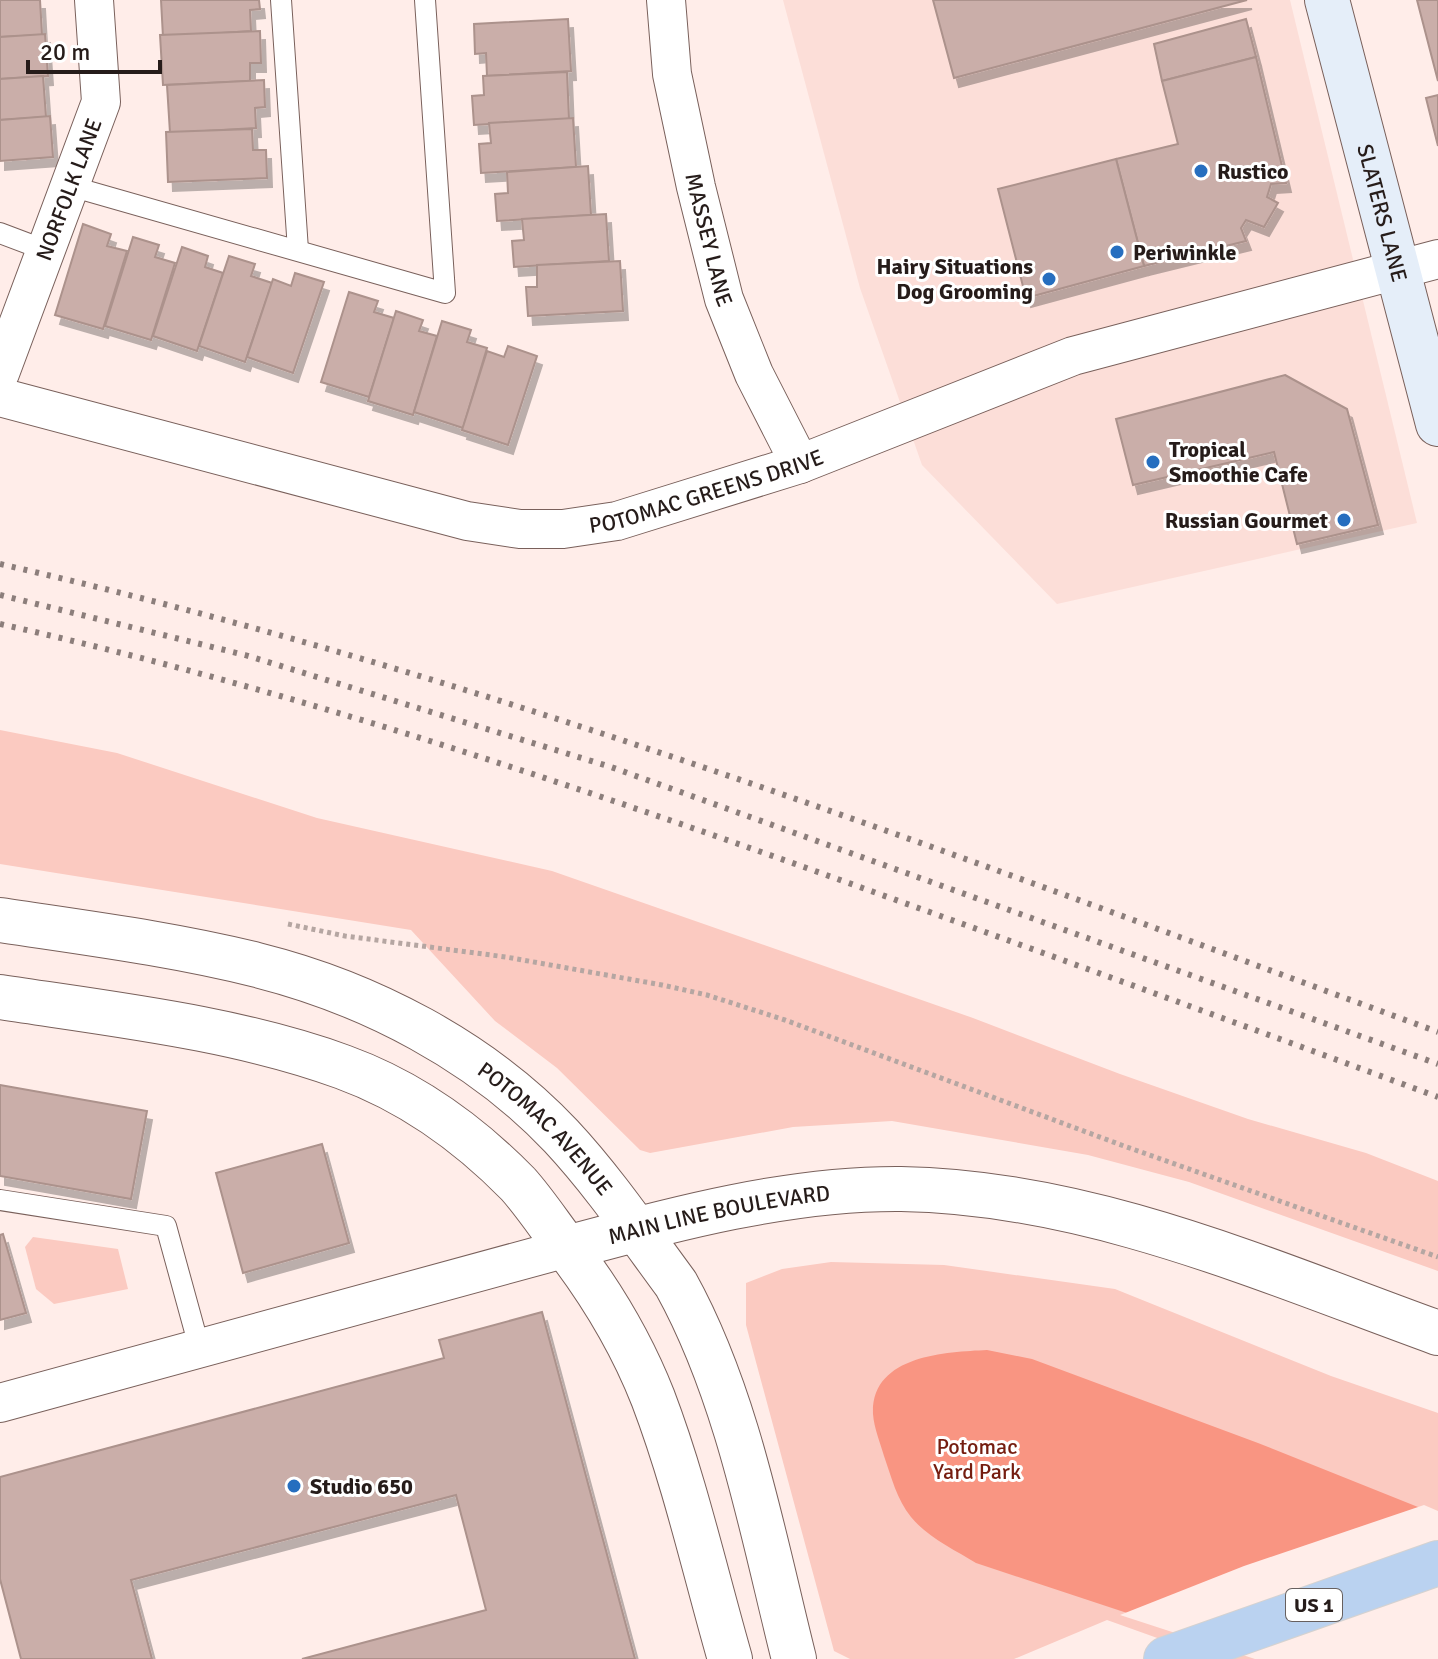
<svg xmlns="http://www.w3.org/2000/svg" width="1438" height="1659" viewBox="0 0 1438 1659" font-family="Signika,sans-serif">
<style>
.built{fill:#fcded8}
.green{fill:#fbcac1}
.water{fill:#f99582}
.pier{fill:#ffede9}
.building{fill:#caaea9;stroke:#ac928c;stroke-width:2;filter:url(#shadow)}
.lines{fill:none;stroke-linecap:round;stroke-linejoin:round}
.service-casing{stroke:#79605b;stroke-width:22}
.minor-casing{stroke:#79605b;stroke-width:40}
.tertiary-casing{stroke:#79605b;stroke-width:46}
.secondary-casing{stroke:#79605b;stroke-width:46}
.trunk-casing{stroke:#d4d2d1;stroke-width:46}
.path{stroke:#b5a6a2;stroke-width:5;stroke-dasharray:4 4;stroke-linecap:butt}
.service{stroke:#fff;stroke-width:20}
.minor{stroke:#fff;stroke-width:38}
.tertiary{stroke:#fff;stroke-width:44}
.secondary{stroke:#e5eef9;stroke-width:44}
.trunk{stroke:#bad2f0;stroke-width:44}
.rail{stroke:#8c7e7b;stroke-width:6;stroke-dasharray:4 8;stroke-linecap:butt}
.poi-dot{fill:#266ebf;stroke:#fff;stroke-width:3}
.labels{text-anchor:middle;stroke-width:6;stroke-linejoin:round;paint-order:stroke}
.shield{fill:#fff;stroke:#67605f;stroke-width:2}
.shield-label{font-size:20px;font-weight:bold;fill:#261c1a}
.poi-label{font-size:22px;font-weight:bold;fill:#261c1a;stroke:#fff;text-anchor:start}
.street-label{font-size:22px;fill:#261c1a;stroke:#fff}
.park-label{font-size:22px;fill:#751d10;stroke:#fff}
</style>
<defs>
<filter id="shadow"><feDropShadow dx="5" dy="9" stdDeviation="0" flood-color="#0004"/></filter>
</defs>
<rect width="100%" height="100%" fill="#ffede9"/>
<path class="built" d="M783,0H1290L1417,523L1057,604L922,465L860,288Z"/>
<g class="green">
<path d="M0,730L117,753L317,818L552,871L973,1018L1120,1074L1248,1119L1366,1153L1438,1181V1271L1189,1182L1088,1155L892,1121L793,1127L650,1153L640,1150L557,1068L495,1021L411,930L0,864Z"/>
<path d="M33,1237L118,1249L128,1289L54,1304L36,1289L25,1247Z"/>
<path d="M831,1262L944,1265L1115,1289L1331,1376L1438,1413V1659H1216L1107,1620L1014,1659H850L834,1651L746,1325V1283L782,1269Z"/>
</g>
<path class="water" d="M987,1350L1032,1359L1258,1443L1438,1515V1659H1274L1257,1656L976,1563C955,1550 927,1537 911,1517C897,1500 891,1476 884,1456C880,1442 874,1428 873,1414C871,1355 946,1352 987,1350Z"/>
<path class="pier" d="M1424,1505L1438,1511V1659H1255L1120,1615L1244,1566Z"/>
<g class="building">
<path d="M0,0H40L42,35L0,37Z"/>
<path d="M161,0H259L260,9L250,10L251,31L163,37Z"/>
<path d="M933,0H1247L954,78Z"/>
<path d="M1417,0H1438V81Z"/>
<path d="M568,19L571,71L487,76L486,53L475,54L474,24Z"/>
<path d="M1246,19L1256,57L1162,81L1154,44Z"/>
<path d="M260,31L261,63H250V81L163,85L160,35Z"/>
<path d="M45,34L48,76L0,79V37Z"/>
<path d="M1256,57L1286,183L1271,184L1267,197L1278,203L1264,227L1246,220L1241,228L1246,241L1144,266L1116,159L1178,144L1162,81Z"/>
<path d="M567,72L569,119L474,125L472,96L484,95L483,76Z"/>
<path d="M43,76L46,117L0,120V79Z"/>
<path d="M264,80L265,107L255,108L256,128L170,133L167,85Z"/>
<path d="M1438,95V146L1426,98Z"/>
<path d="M50,116L53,157L0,161V120Z"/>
<path d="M573,118L576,167L481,173L479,144L491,143L489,123Z"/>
<path d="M252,129L253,150H266L267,178L168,182L166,132Z"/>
<path d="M1116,159L1144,266L1026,298L998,189Z"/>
<path d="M588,166L591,215L497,221L495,194L508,193L507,172Z"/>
<path d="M606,214L609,261L514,267L512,241L524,240L522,219Z"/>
<path d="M83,224L111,234L107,246L127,251L103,329L55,315Z"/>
<path d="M133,237L159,245L155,257L175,263L151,340L105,326Z"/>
<path d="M182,247L208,256L205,267L223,273L197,351L153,336Z"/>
<path d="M229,256L255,264L251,276L272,283L245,362L199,346Z"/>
<path d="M620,261L623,311L528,316L526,287H537V265Z"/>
<path d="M295,273L324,282L293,373L247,357L273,279L291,286Z"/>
<path d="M349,292L378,301L374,312L394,318L369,397L321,382Z"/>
<path d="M396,311L423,320L419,331L437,336L413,415L368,401Z"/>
<path d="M442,321L471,330L467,342L487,348L463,428L414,412Z"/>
<path d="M508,346L537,356L508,445L462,430L487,351L504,357Z"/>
<path d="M1285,375L1347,409L1378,525L1297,544L1274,452L1133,485L1116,419Z"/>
<path d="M0,1085L147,1111L131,1199L0,1176Z"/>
<path d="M322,1144L349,1243L243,1273L216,1173Z"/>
<path d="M3,1234L26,1313L0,1320V1235Z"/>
<path d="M542,1312L635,1659H302L486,1610L456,1495L131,1580L152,1659H21L0,1579V1477L444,1358L439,1340Z"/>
</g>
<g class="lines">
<g class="service-casing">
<g id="service">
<path d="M281,0L298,250"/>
<path d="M70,186L445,293L425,0"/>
<path d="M0,233L45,250"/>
<path d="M0,1200L166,1226L200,1350"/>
</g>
</g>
<g class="minor-casing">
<g id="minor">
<path id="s1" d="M666,0L672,74L696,187L724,299L754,374L800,464"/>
<path id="s2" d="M0,373L101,102L94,0"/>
<path id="s3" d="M0,397L467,521L520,529H563L617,521L800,464L1073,356L1438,259"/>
<path d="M0,1403L567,1248"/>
</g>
</g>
<g class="tertiary-casing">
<g id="tertiary">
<path id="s4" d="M0,920C86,933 173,944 257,965C369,993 481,1051 561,1136C603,1181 639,1234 676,1284C738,1396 763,1536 794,1659"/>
<path d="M0,997C111,1014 237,1028 343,1067C409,1091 469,1134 518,1184C535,1203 550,1226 566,1247C602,1294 631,1342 653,1398C685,1482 705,1572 730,1659"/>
<path id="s5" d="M567,1248C673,1219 790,1188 901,1189C1089,1192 1264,1270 1438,1333"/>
</g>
</g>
<g class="secondary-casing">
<g id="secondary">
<path id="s6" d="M1327,0L1438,424"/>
</g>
</g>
<g class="trunk-casing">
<path id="trunk" d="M1166,1659L1438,1563"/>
</g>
<path class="path" d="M288,924L345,936L506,957L662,985L707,995L785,1020L1124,1146L1438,1257"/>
<use href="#service" class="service"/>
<use href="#minor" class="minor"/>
<use href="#tertiary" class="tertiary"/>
<use href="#secondary" class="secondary"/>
<use href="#trunk" class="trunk"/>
<g class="rail">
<path d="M0,564C493,676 965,859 1438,1032"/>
<path d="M0,595L245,655L611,767L1438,1064"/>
<path d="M0,624C273,685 538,773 801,866C1014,942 1226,1019 1438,1097"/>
</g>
</g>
<g class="poi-dot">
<circle cx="1201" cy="171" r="8"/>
<circle cx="1117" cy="252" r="8"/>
<circle cx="1049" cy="279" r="8"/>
<circle cx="1153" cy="462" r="8"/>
<circle cx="1344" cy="520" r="8"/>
<circle cx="294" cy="1486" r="8"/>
</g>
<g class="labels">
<rect class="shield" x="1286" y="1589" width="56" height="32" rx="6"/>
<g class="shield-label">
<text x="1314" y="1612">US 1</text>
</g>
<g class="poi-label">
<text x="1217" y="179">Rustico</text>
<text x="1133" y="260">Periwinkle</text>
<text x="1033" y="274" text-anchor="end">Hairy Situations<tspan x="1033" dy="25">Dog Grooming</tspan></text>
<text x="1169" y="457">Tropical<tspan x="1169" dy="25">Smoothie Cafe</tspan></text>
<text x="1328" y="528" text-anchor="end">Russian Gourmet</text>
<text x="310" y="1494">Studio 650</text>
</g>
<g class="street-label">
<text dy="8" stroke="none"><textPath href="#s2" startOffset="196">NORFOLK LANE</textPath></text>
<text dy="8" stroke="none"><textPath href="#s6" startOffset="220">SLATERS LANE</textPath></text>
<text dy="8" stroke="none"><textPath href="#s1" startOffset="244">MASSEY LANE</textPath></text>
<text dy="8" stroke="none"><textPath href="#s3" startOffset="728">POTOMAC GREENS DRIVE</textPath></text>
<text dy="8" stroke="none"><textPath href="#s4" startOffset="598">POTOMAC AVENUE</textPath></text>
<text dy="8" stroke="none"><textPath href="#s5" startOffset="156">MAIN LINE BOULEVARD</textPath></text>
</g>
<g class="park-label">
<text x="977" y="1454">Potomac<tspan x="977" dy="25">Yard Park</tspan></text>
</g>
</g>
<path d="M28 60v12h132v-12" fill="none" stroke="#261c1a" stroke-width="4"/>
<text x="40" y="60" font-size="24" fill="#261c1a" stroke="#ffffff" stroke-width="6" paint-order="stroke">20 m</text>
</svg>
